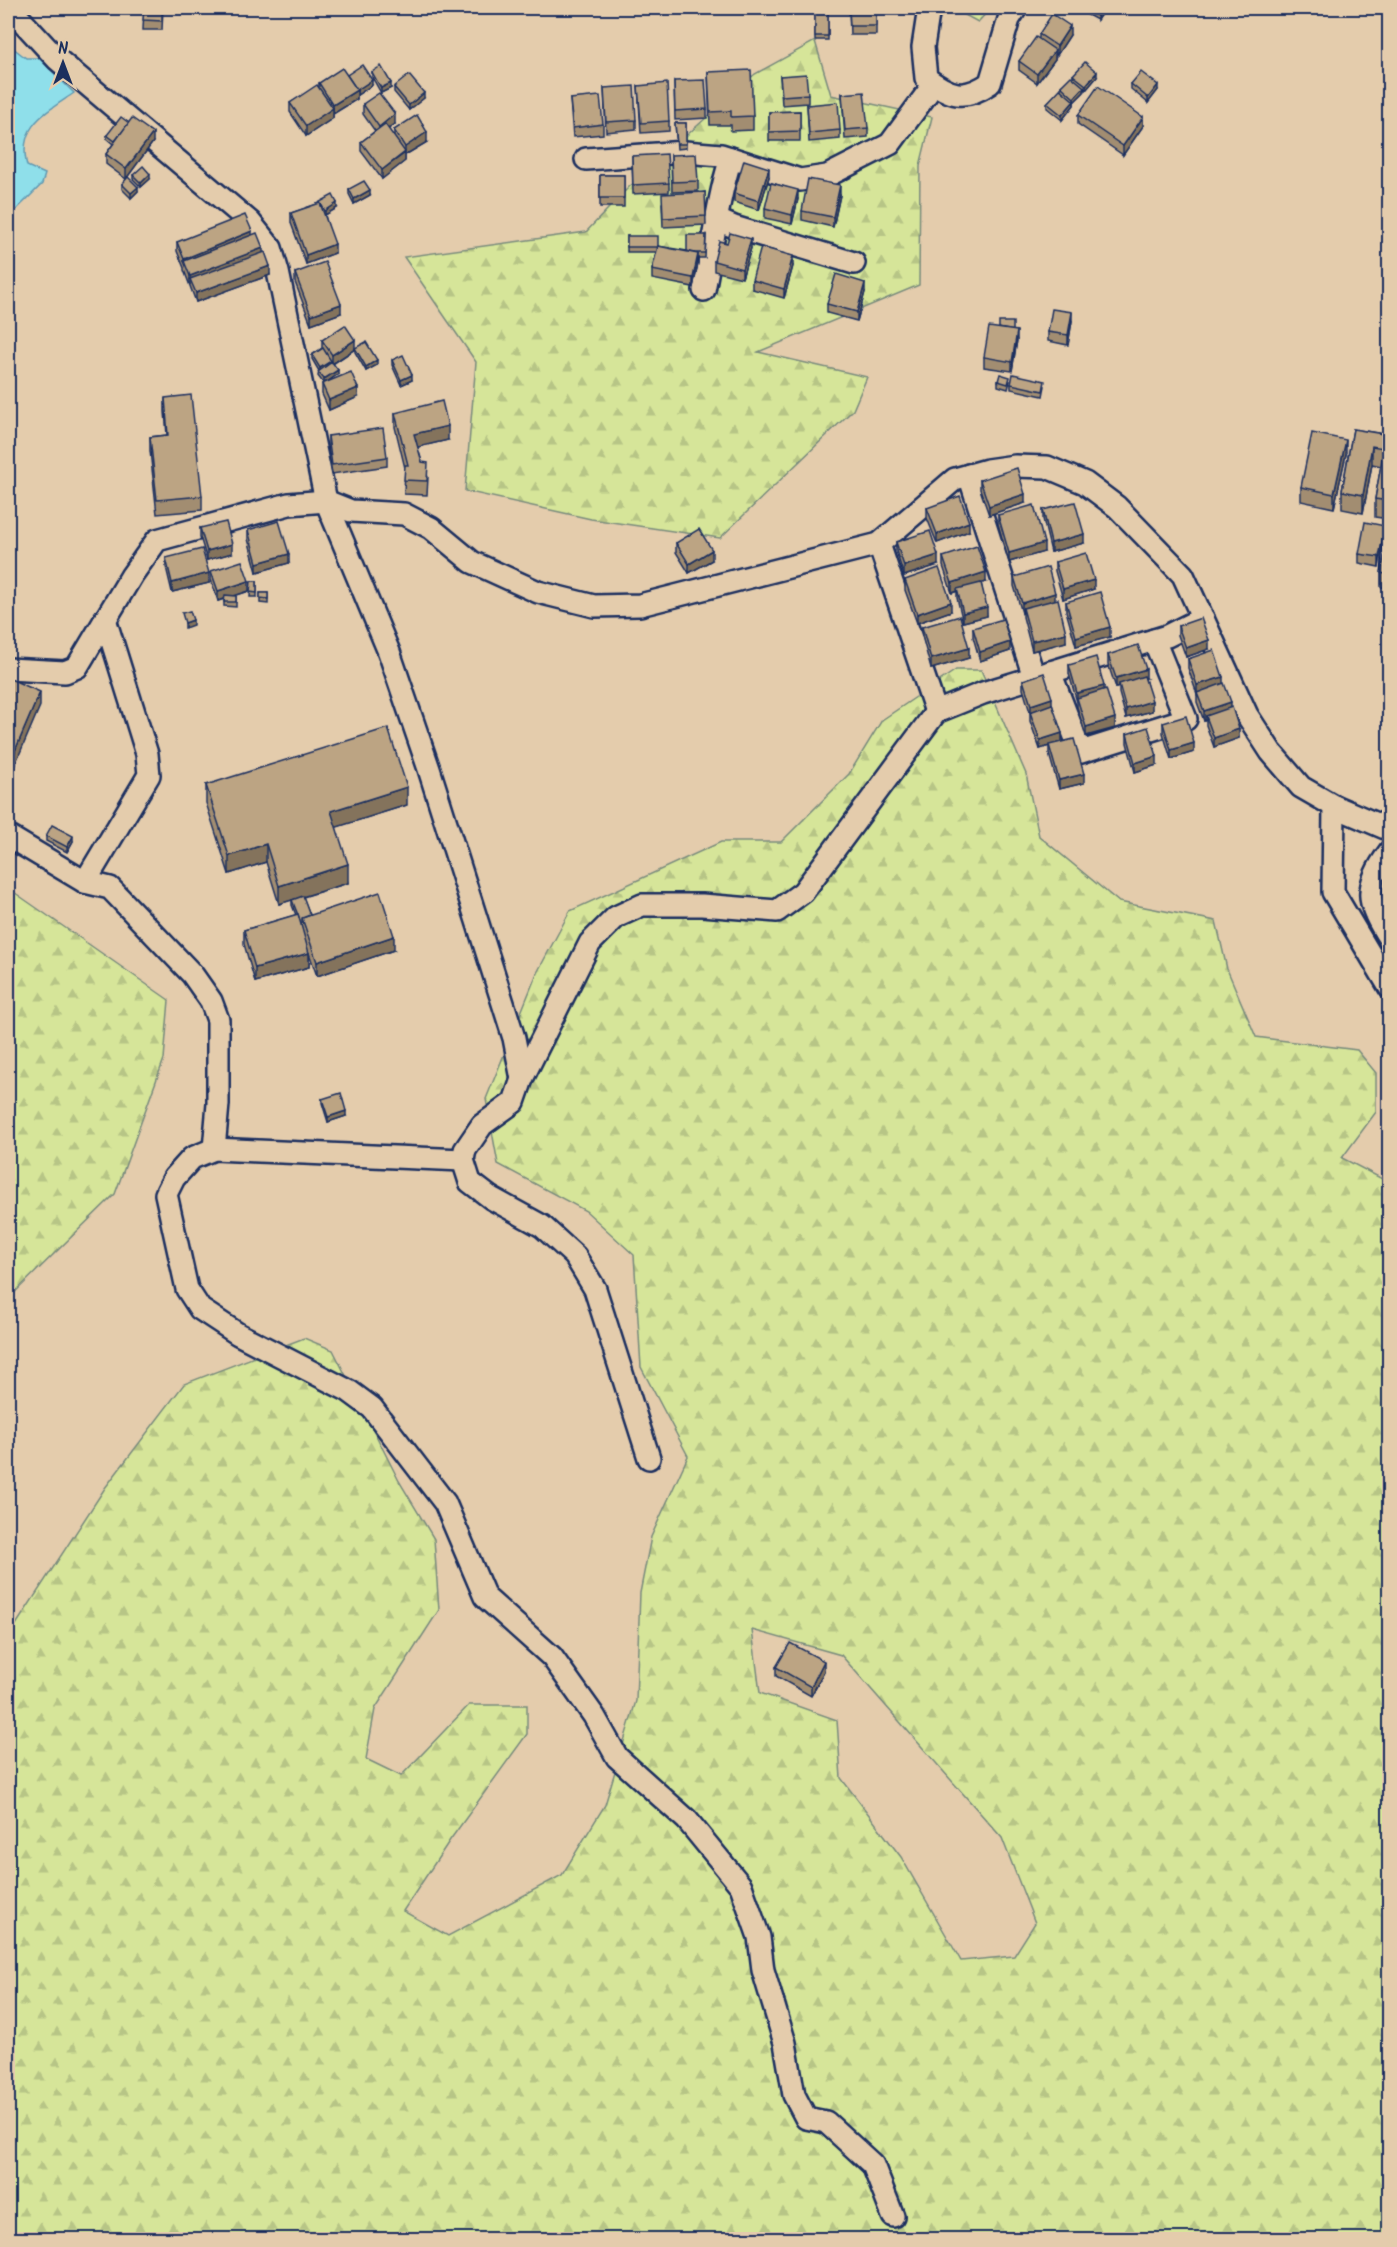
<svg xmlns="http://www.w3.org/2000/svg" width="1397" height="2247" viewBox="0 0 1397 2247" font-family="Kalam,sans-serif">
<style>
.forest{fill:url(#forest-firs);stroke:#788a7c;stroke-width:1.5;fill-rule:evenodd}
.water{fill:#8fdfea;stroke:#6199b2;stroke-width:1.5}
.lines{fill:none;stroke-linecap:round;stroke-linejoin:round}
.minor-casing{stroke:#1b2f5e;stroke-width:26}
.minor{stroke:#e4ccac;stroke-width:21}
.wall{fill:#a28d71;stroke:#1b2f5e;stroke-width:1.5}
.shaded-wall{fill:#84735c;stroke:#1b2f5e;stroke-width:1.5}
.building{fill:#bca483;stroke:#1b2f5e;stroke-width:1.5}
</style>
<defs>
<pattern id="forest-firs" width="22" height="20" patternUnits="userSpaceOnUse" patternTransform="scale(1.5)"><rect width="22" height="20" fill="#d6e599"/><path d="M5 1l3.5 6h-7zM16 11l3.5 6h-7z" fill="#b7c586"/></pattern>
</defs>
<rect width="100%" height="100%" fill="#e4ccac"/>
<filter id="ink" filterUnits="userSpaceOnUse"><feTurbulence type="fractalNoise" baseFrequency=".0167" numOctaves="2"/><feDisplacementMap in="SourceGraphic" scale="12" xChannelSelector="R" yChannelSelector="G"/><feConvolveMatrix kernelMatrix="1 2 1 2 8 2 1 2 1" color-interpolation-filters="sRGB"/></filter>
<g filter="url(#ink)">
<g class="forest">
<path d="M952,8H991L978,22Z"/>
<path d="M815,41L831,95L932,117L920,166L919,285L758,352L867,377L853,410L720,538L591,519L465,491L476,362L404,257L586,232L629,187L755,74Z"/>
<path d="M956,670H981L1026,774L1039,836L1119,902L1216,921L1227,969L1256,1037L1357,1050L1376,1073V1112L1342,1158L1390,1183L1389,2239H8V1637L105,1488L184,1384L304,1338L333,1350L399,1481L434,1539L439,1610L375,1709L366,1759L401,1776L469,1705H527V1734L450,1840L403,1911L448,1936L562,1875L605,1805L636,1701L640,1593L651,1537L688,1456L641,1367L634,1255L586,1211L498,1164L486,1099L537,973L570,911L721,842H781L849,774L882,720ZM752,1630L841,1655L1002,1838L1035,1923L1014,1956L961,1961L901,1857L841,1778L837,1720L760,1693Z"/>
<path d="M8,888L169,1000L164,1059L115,1194L8,1299Z"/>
</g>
<path class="water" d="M8,44L26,58H39L74,93C45,113 17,126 27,166L45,174L42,184L8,218Z"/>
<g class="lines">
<g class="minor-casing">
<g id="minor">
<path d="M10,8L57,59L250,222L271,248L278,272L326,501L389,652L429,769L514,1038L522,1079"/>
<path d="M929,8L923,47L926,78C950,96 964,101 990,83L1009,19L1016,8"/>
<path d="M586,159L685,152L721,155L800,180L827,176L890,144L934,84"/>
<path d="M718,220L734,227L854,263"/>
<path d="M704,290C713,246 717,201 731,158"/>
<path d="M969,475L1034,677"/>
<path d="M879,544L936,712"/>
<path d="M8,669L65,672L77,667L132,575L157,540L289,504L326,501L351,511L404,514L431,528L472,562L538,592L594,606L640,605L879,544L955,479L987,470L1015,466L1047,467L1085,483L1117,507L1183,575L1247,715L1271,752L1301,787L1334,806L1390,830"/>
<path d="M1050,672L1081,752L1186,719L1154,640"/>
<path d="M1334,806L1333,892L1390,988"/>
<path d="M8,836L85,882L110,888L192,974L211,1001L218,1020V1104L214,1149"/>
<path d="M1390,851C1363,888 1366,902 1390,940"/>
<path d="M85,882L149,775L147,754L105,619"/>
<path d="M463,1160L214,1149L192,1158L174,1178L166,1194L187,1289L200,1309L238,1334L349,1391L372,1408L445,1503L485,1597L552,1657L594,1716L617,1757L687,1820L741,1886L759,1937L763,1970L785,2043L794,2095L806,2118L826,2122L873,2165L893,2216"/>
<path d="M649,1458L595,1289L575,1256L542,1226L491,1198L470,1182L463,1160L465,1150L482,1125L514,1102L522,1079L590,943L616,917L642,905H702L777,911L803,892L936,712L983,693L1167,636L1203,618"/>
</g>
</g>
<use href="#minor" class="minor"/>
</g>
<g class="wall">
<path d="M144,8H163L162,30H143Z"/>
<path d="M849,8H876V35H850Z"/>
<path d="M1084,8H1105L1097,20L1084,13Z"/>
<rect x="815" y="10" width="13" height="30"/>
<path d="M1039,34L1070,35L1057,55L1055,53V59L1037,83L1019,70V61L1039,38Z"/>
<path d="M372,72L391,88L381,93L372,77Z"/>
<path d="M708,72L753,116V130L731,131V125H710Z"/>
<path d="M347,75L372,85L357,95V94V99L333,114V118L306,136L290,112V103L319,87V83Z"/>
<path d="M1073,75L1097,77L1086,90L1084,88V92L1074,102V105L1062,120L1047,108V103L1061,90V86L1073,78Z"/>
<path d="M780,76L808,94V103L782,105Z"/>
<path d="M674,81L707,109V118L675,120Z"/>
<path d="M1131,84L1158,90L1148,103L1131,89Z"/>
<path d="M638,86L669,121V131L641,133Z"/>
<path d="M394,87L424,98L409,110L394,92Z"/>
<path d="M604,88L636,120V129L606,132Z"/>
<path d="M842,94L868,128V137L845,139Z"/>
<path d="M570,99L603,124V134L573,137Z"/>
<path d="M363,104L395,124L388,129L394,137V130L427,142L405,155V161L382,179L361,151V142L375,131L363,114Z"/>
<path d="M807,105L840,130V139L809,142Z"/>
<path d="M800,111V141H769V112Z"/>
<path d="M1078,115L1143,126L1123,155L1078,124Z"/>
<path d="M675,123H686V148L677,149Z"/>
<path d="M107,135L153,142L126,179L106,164V154L113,144L107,139Z"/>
<path d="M671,155L698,181V191L672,192Z"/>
<path d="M632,156L669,183V192L633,194Z"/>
<path d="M133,175L150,179L141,187L133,179Z"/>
<rect x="600" y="175" width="24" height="32"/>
<path d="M769,177L759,210L734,202V193Z"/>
<path d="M122,184L138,191L131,198L122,189Z"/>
<path d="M349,189L370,195L354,204L349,194Z"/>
<path d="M705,192L706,225L663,227L662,203Z"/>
<path d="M840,195L833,227L802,220V211Z"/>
<path d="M798,199L792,224L765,218V208Z"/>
<path d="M320,203L337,208L325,215L335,253L306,264L291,223V213Z"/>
<path d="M252,235L263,252L270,275L196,302L184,270V268L177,251V242Z"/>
<path d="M706,235L705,258H698V263L693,287L652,279V270L656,252H627V236L658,246L687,251Z"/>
<path d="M727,243L751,248L742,278L714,271V261Z"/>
<path d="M793,266L784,298L752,289V280Z"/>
<path d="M295,273L341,313L311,324L295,282Z"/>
<path d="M865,292L857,321L827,313V304Z"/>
<path d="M1072,321L1068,345L1048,341V332Z"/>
<path d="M1013,331L1017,340L1012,371L984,367V357Z"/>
<path d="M322,340L355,348L377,365L366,371L355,352V349L333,364L338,374L325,383L358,397L329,410L322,394V384H324L318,376L319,371L312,359V355L322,348Z"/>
<path d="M392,360L412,380L401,385L392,365Z"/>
<path d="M998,381H1010L1008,389L998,386Z"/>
<path d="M1011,384L1045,386L1043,396L1011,389Z"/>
<path d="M165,398L202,496V510L157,514L150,451V437L167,435L165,412Z"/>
<path d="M395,413L448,440L417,447L422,462L428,477L427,495L404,494L405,468L395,427Z"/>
<path d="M1353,429L1389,435V519L1375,517V499L1381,466L1372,464L1363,513L1342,509V491Z"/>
<path d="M328,436L387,457V466L332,474L328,446Z"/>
<path d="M1346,454L1334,508L1301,501V487Z"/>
<path d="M980,480L1025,503L989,515L980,489Z"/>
<path d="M927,508L969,531L937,543L927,518Z"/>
<path d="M1043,510L1084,543L1051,552L1043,519Z"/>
<path d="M998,515L1044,552L1009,562L998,524Z"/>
<path d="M200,528L232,553L207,560L200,537Z"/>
<path d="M248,530L289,563L257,572L248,539Z"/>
<path d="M1389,532V588L1381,587V573Z"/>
<path d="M1385,535L1379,567L1359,563V554Z"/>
<path d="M896,542L938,565L904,576L896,551Z"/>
<path d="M676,543L712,560L689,573L676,552Z"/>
<path d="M943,557L986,582L981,583L987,616L963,622L957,598V591L952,593L943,566Z"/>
<path d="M166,558L209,583L172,592L166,567Z"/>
<path d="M1055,562L1094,589L1063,599L1055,571Z"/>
<path d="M211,571L249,591L234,596H236V607L224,606V599L218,601L211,580Z"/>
<path d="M1014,577L1055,600L1066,642L1032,651L1023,617V612L1022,613L1014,586Z"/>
<path d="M905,580L951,611L917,623L905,590Z"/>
<path d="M251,581H257V597H250Z"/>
<path d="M260,593H268V604L260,603Z"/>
<path d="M1066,602L1110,637L1076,646L1066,611Z"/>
<path d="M1178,626L1209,649L1186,657L1178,635Z"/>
<path d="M922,627L969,658L931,669L922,636Z"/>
<path d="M973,628L1010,651L980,661L973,637Z"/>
<path d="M1108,655L1146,678H1145L1152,711L1126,718L1119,693V687L1116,688L1108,664Z"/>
<path d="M1188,659L1223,684L1231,707L1239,738L1214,747L1206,725V720L1204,721L1197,702V694L1188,668Z"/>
<path d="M1069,665L1104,690L1115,728L1086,736L1077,707V702L1069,674Z"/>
<path d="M1023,680L1052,704L1062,742L1084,783L1059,789L1049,754V746L1040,749L1030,721V712L1023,689Z"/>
<path d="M1163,723L1194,752L1171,759L1163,733Z"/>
<path d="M1127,734L1157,765L1135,772L1127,743Z"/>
<path d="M206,785L407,805L336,827L348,883L303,897L310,915L394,950L317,976L309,953V967L255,982L244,944V930L296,915L292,905V900L297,898L279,904L266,862L229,874L206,803Z"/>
<path d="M46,836L73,841L67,852L46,841Z"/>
<path d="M1389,876V901L1383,889V880Z"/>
<path d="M322,1099L346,1116L328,1122L322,1103Z"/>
<path d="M776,1667L824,1671L811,1696L776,1676Z"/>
</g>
<g class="shaded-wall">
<path d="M1102,8H1105L1097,20V16Z"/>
<path d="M1070,26V35L1057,55V46Z"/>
<path d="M1055,50V59L1037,83V74Z"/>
<path d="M1097,72V77L1086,90V85Z"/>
<path d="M372,80V85L357,95V90Z"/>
<path d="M391,83V88L381,93V88Z"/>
<path d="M1158,85V90L1148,103V98Z"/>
<path d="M1084,87V92L1074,102V98Z"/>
<path d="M357,90V99L333,114V105Z"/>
<path d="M424,93V98L409,110V105Z"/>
<path d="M1074,101V105L1062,120V115Z"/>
<path d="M333,108V118L306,136V126Z"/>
<path d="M395,114V124L379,136V127Z"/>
<path d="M1143,117V126L1123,155V146Z"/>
<path d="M427,132V142L405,155V161L382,179V170L405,153V147Z"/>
<path d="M153,133V142L126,179V169Z"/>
<path d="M769,168V177L759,210V201Z"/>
<path d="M150,174V179L141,187V183Z"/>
<path d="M840,185V195L833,227V217Z"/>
<path d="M138,187V191L131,198V193Z"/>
<path d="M370,190V195L354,204V199Z"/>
<path d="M798,190V199L792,224V215Z"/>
<path d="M337,203V208L325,215V211Z"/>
<path d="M252,231V241L184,261V259Z"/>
<path d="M751,239V248L742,278V269Z"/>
<path d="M335,244V253L306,264V255Z"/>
<path d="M263,248V258L190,279V285V276Z"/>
<path d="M698,254V263L693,287V278Z"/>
<path d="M793,256V266L784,298V289Z"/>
<path d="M270,266V275L196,302V293Z"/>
<path d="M865,283V292L857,321V312Z"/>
<path d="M341,304V313L311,324V315Z"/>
<path d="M1072,312V321L1068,345V335Z"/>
<path d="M1017,331V340L1012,371V362Z"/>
<path d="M355,340V349L332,364V355Z"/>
<path d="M377,360V365L366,371V367Z"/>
<path d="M331,361V366L320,372V368Z"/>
<path d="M338,370V374L324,384V379Z"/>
<path d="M412,375V380L401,385V380Z"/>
<path d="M358,388V397L329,410V400Z"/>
<path d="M448,426V440L414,448V434Z"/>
<path d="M1346,440V454L1334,508V494Z"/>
<path d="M1372,446V464L1363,513V495Z"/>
<path d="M1025,494V503L989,515V506Z"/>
<path d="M969,522V531L937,543V534Z"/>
<path d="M1385,526V535L1379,567V557Z"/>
<path d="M1084,534V543L1051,552V543Z"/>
<path d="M1044,543V552L1009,562V553Z"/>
<path d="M232,544V553L207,560V551Z"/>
<path d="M712,550V560L689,573V564Z"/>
<path d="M289,554V563L257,572V563Z"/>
<path d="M938,555V565L904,576V566Z"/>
<path d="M986,572V582L952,593V583Z"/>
<path d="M209,573V583L172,592V583Z"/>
<path d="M1094,580V589L1063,599V589Z"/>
<path d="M249,581V591L218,601V591Z"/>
<path d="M1055,593V603L1023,608V612L1022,613V603Z"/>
<path d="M951,602V611L917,623V614Z"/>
<path d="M987,607V616L963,622V613Z"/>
<path d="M193,620V625L185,628V623Z"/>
<path d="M1110,627V637L1076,646V637Z"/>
<path d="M1066,633V642L1032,651V641Z"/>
<path d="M1209,640V649L1186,657V648Z"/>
<path d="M1010,642V651L980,661V652Z"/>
<path d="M969,648V658L931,669V659Z"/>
<path d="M1146,669V678L1120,686L1119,684V687L1116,688V678Z"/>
<path d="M1223,677V686L1197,695V685Z"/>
<path d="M1104,686V695L1077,699V693Z"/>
<path d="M40,692V706L8,781V767Z"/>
<path d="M1052,698V707L1031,714V705Z"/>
<path d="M1152,701V711L1126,718V709Z"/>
<path d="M1231,702V711L1206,716V720L1204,721V711Z"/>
<path d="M1115,718V728L1086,736V727Z"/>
<path d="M1239,729V738L1214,747V738Z"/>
<path d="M1062,733V742L1040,749V740Z"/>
<path d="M1194,743V752L1171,759V750Z"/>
<path d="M1157,756V765L1135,772V763Z"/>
<path d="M1084,774V783L1059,789V780Z"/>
<path d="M407,787V805L331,829V811Z"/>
<path d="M73,836V841L67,852V847Z"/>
<path d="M266,844V862L229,874V856Z"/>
<path d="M348,864V883L279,904V886Z"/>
<path d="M394,936V950L317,976V962Z"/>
<path d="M309,953V967L255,982V968Z"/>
<path d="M346,1111V1116L328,1122V1117Z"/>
<path d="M824,1661V1671L811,1696V1687Z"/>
</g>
<g class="building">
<path d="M144,8H162V21L143,20Z"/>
<path d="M849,8H876V26H850Z"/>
<path d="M1084,8H1102L1097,16Z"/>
<rect x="815" y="10" width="13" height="26"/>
<path d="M1052,14L1070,26L1057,46L1039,34Z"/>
<path d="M1036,37L1055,50L1037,74L1019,61Z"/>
<path d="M1085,62L1097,72L1086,85L1073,75Z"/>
<path d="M362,65L372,80L357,90L347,75Z"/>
<path d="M381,66L391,83L381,88L372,72Z"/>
<path d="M342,68L357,90L333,105L319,83Z"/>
<path d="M751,70L753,116L731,117V111L710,112L708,72Z"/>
<path d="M1141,72L1158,85L1148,98L1131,84Z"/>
<path d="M806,74L808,94L782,96L780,76Z"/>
<path d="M409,75L424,93L409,105L394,87Z"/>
<path d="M1071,76L1084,87L1074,98L1061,86Z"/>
<path d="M705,80L707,109L675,111L674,81Z"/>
<path d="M667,83L669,121L641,123L638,86Z"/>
<path d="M317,85L333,108L306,126L290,103Z"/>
<path d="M634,86L636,120L606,122L604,88Z"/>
<path d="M1098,86L1143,117L1123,146L1078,115Z"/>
<path d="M1060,89L1074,101L1062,115L1047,103Z"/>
<path d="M864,92L868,128L845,130L842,94Z"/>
<path d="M379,93L395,114L379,127L363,104Z"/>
<path d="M600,96L603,124L573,128L570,99Z"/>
<path d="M838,102L840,130L809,133L807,105Z"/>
<path d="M800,111V131L769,132V112Z"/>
<path d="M417,115L427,132L405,147L394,130Z"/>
<path d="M121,117L129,123L115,141L107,135Z"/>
<path d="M132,118L153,133L126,169L106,154Z"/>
<path d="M675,123H686V144H677Z"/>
<path d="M385,124L405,152L382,170L361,142Z"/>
<path d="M667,154L669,183L633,185L632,156Z"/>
<path d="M696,154L698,181L672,182L671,155Z"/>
<path d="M744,160L769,168L759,201L734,193Z"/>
<path d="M143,166L150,174L141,183L133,175Z"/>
<rect x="600" y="175" width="24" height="23"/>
<path d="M128,177L138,187L131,193L122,184Z"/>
<path d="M808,179L840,185L833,217L802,211Z"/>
<path d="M364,181L370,190L354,199L349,189Z"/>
<path d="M771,183L798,190L792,215L765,208Z"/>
<path d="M705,192L706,216L663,218L662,194Z"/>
<path d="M333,195L337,203L325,211L320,202Z"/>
<path d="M320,203L335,244L306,255L291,213Z"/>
<path d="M245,215L252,231L184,259L177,242Z"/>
<path d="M257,233L263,248L190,276L184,261Z"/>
<path d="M730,233L751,239L742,269L714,261L719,241L727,243Z"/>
<path d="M687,235H706L705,253H695L687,251Z"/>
<rect x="627" y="236" width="31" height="11"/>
<path d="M658,246L698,254L693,278L652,270Z"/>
<path d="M761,247L793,256L784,289L752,280Z"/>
<path d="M265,252L270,266L196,293L190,279Z"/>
<path d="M325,262L341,304L311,315L295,273Z"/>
<path d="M836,274L865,283L857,312L827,304Z"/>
<path d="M1052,309L1072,312L1068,335L1048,332Z"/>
<path d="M999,322H1013V331L999,328Z"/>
<path d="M345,325L355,340L332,355L322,340Z"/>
<path d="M989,327L1017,331L1012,362L984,357Z"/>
<path d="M366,342L377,360L366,367L355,348Z"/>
<path d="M323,348L331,361L320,368L312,355Z"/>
<path d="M403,355L412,375L401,380L392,360Z"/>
<path d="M332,362L338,370L324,379L318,372Z"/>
<path d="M351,372L358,388L329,400L322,384Z"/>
<path d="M1000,374L1010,377L1008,384L998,381Z"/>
<path d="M1013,374L1045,381L1043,391L1011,384Z"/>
<path d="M191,395L202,496L157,500L150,437L168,435L165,398Z"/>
<path d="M442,401L448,426L414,434L422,462L428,463L427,481L404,480L405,465H408L395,413Z"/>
<path d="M383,428L387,457L332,465L328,436Z"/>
<path d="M1353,429L1389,435V501L1375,499L1384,448L1372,446L1363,495L1342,491Z"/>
<path d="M1312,433L1346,440L1334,494L1301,487Z"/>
<path d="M1017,468L1025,494L989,506L980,480Z"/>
<path d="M960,496L969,522L937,534L927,508Z"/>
<path d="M1075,502L1084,534L1051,543L1043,510Z"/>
<path d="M1034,505L1044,543L1009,553L998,515Z"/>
<path d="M279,521L289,554L257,563L248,530Z"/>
<path d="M226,522L232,544L207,551L200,528Z"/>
<path d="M1365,522L1385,526L1379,557L1359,554Z"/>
<path d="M699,529L712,550L689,564L676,543Z"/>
<path d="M930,531L938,555L904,566L896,542Z"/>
<path d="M1389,532V575L1381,573Z"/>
<path d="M977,546L986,572L952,583L943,557Z"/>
<path d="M202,549L209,573L172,583L166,558Z"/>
<path d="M1086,553L1094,580L1063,589L1055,562Z"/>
<path d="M242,561L249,581L218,591L211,571Z"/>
<path d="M1048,567L1055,593L1022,603L1014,577Z"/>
<path d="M939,568L951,602L917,614L905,580Z"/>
<path d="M251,581H257V593L250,592Z"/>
<path d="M981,583L987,607L963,613L957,589Z"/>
<path d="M1100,592L1110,627L1076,637L1066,602Z"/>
<path d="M260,593H268V599L260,598Z"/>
<path d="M225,595L236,596V602H224Z"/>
<path d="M1058,599L1066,633L1032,641L1023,608Z"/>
<path d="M190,611L193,620L185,623L182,613Z"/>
<path d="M960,616L969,648L931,659L922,627Z"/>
<path d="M1201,618L1209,640L1186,648L1178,626Z"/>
<path d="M1003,619L1010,642L980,652L973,628Z"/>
<path d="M1138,645L1146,669L1116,678L1108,655Z"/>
<path d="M1214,650L1223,677L1197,685L1188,659Z"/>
<path d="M1096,657L1104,686L1077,693L1069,665Z"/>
<path d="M1044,673L1052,698L1031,705L1023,680Z"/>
<path d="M1144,676L1152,701L1126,709L1119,684Z"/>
<path d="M8,678L40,692L8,767Z"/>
<path d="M1224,683L1231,702L1204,711L1197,693Z"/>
<path d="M1106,689L1115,718L1086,727L1077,698Z"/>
<path d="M1052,704L1062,733L1040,740L1030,712Z"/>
<path d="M1232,707L1239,729L1214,738L1206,716Z"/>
<path d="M1186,716L1194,743L1171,750L1163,723Z"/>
<path d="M1148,727L1157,756L1135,763L1127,734Z"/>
<path d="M388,728L407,787L331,811L348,864L279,886L266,844L229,856L206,785Z"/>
<path d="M1074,739L1084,774L1059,780L1049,745Z"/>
<path d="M52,825L73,836L67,847L46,836Z"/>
<path d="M1389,876V892L1383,880Z"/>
<path d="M380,892L394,936L317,962L302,918Z"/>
<path d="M303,896L310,915L302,918V923L301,924L298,914V915L292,900Z"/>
<path d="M298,914L309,953L255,968L244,930Z"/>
<path d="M341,1093L346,1111L328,1117L322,1099Z"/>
<path d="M790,1643L824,1661L811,1687L776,1667Z"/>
</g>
</g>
<rect width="1397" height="2247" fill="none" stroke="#e4ccac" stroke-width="30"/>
<rect x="15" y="15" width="1367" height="2217" fill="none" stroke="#1b2f5e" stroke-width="2" filter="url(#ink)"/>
<g transform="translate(63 63)" stroke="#e4ccac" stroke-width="4.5" paint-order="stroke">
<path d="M0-4.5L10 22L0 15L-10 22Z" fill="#1b2f5e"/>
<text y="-9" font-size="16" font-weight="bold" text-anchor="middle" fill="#1b2f5e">N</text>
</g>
</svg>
